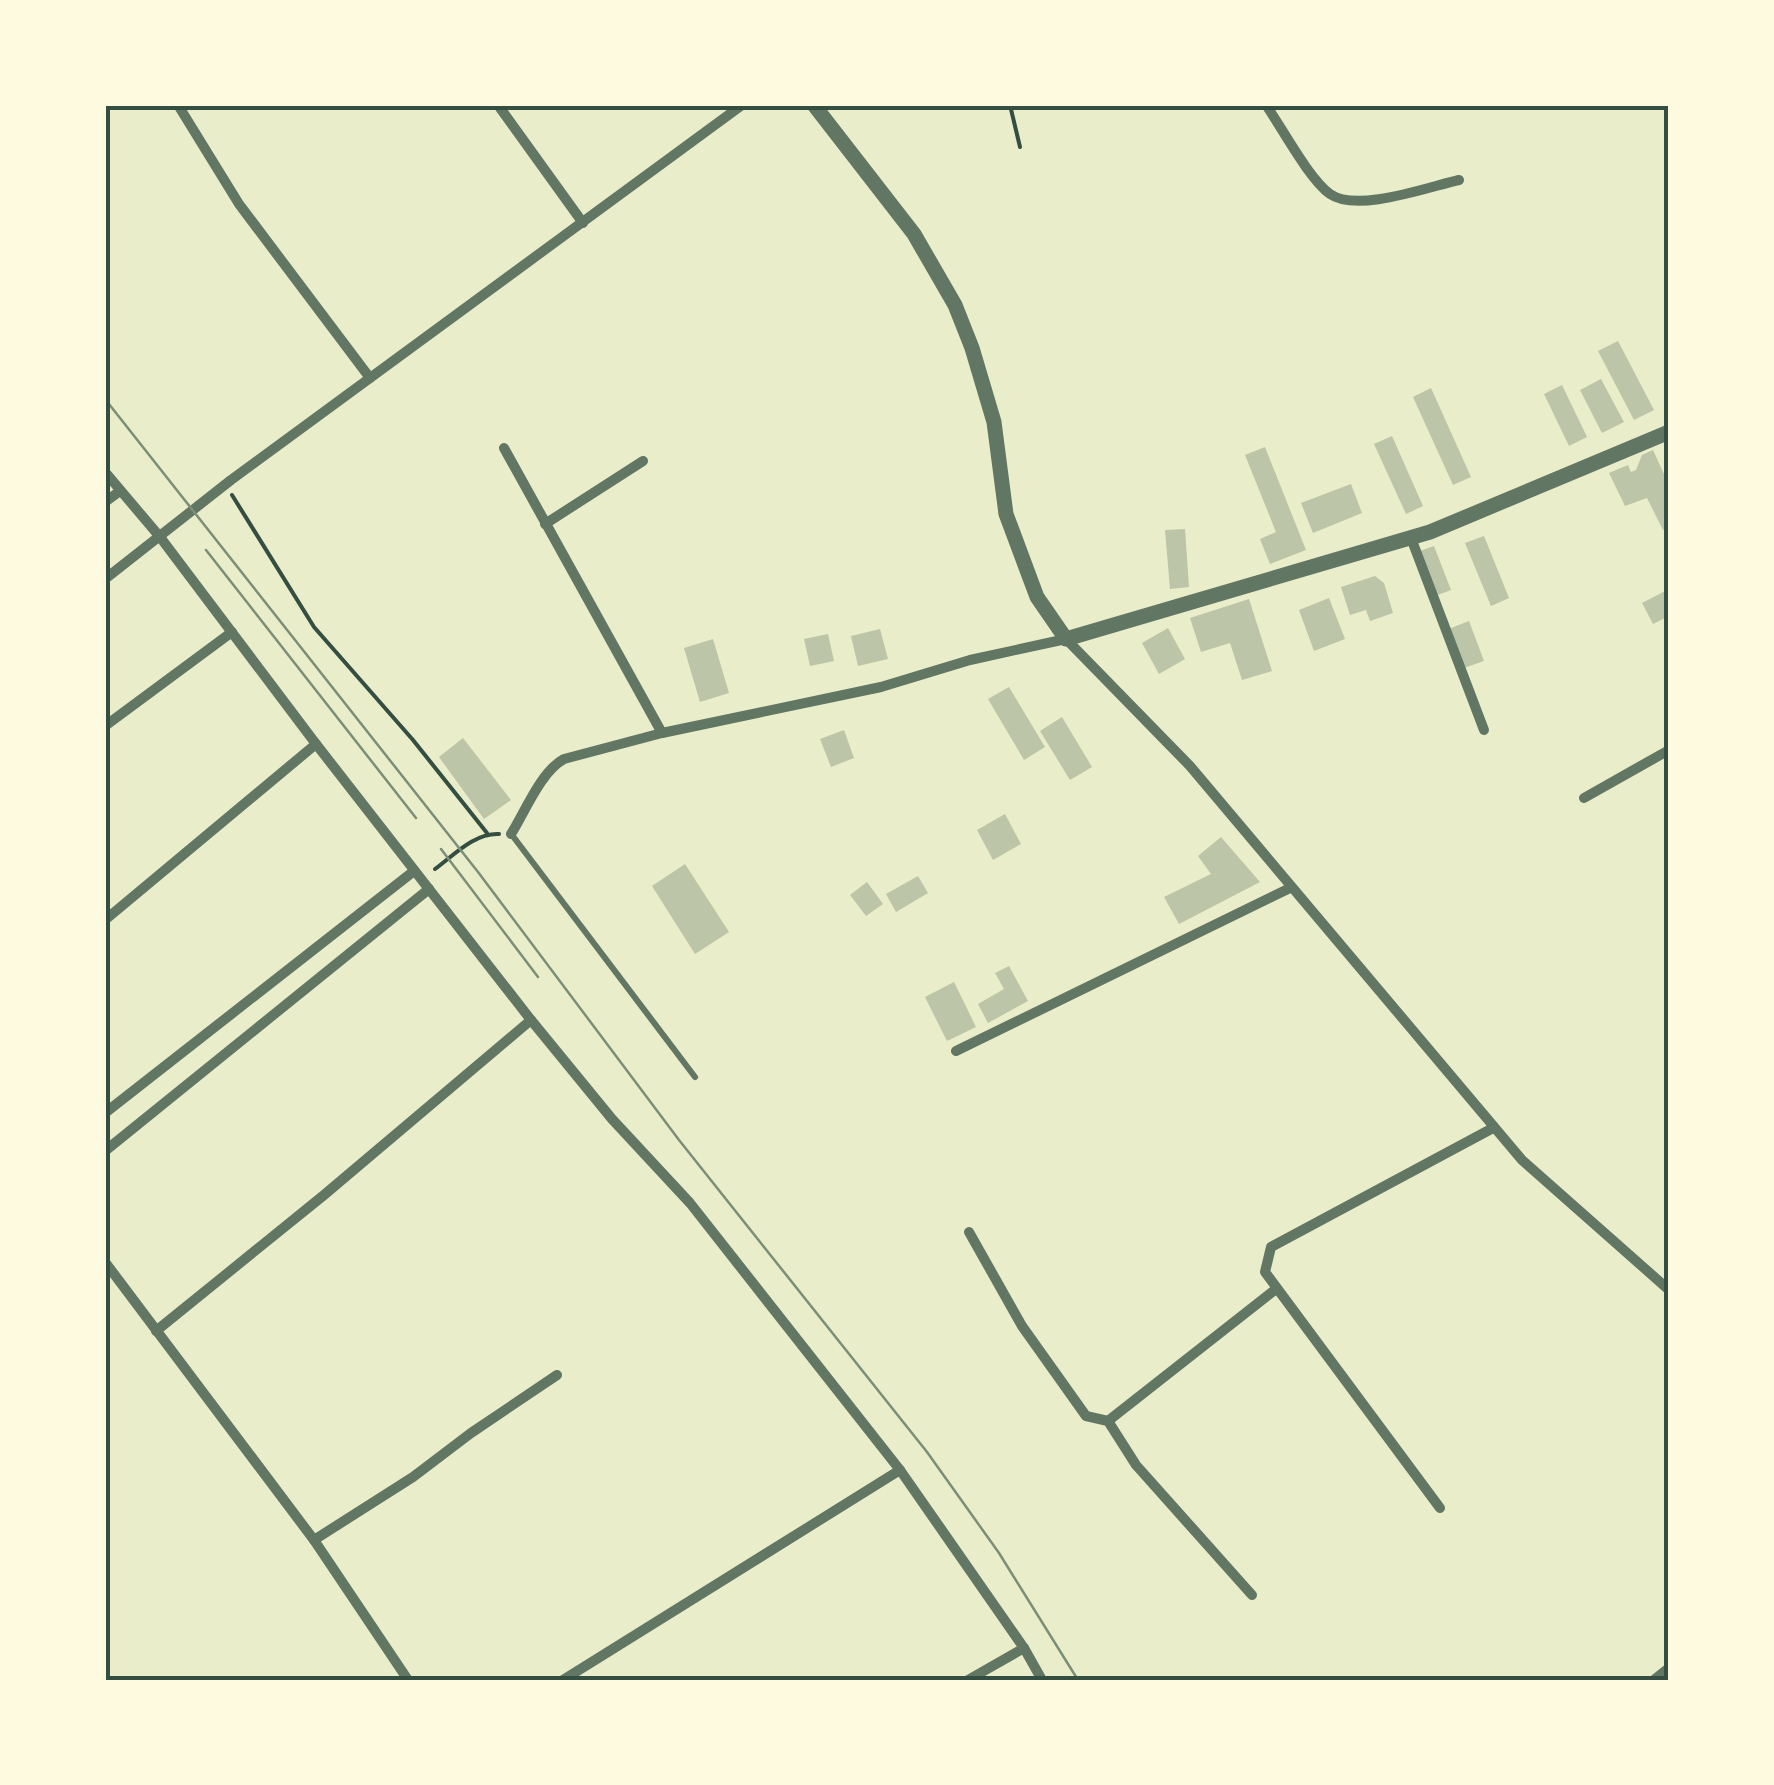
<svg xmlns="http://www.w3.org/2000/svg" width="1774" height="1785" viewBox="0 0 1774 1785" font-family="'Source Serif 4',serif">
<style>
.building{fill:#bcc5a7}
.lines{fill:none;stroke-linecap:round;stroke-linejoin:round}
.path{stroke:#344e41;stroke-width:4}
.service{stroke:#617663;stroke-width:6}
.minor{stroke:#617663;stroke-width:10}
.tertiary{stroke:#617663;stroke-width:15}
.tram{stroke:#7c8e77;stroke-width:2.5}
.neatline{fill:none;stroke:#344e41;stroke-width:4}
</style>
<rect width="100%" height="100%" fill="#e9edc9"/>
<g class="building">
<path d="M1618,341L1654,410L1634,420L1598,351Z"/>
<path d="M1601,379L1624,422L1602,433L1580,390Z"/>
<path d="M1562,385L1587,437L1569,446L1544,394Z"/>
<path d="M1431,388L1471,477L1453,485L1413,397Z"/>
<path d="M1392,436L1423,506L1406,514L1374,444Z"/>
<path d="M1265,447L1306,550L1270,564L1260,539L1276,532L1245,455Z"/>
<path d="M1653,450L1669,485V527L1663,530L1647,498L1625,506L1609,473L1628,465L1631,472L1636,470L1642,455Z"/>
<path d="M1351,484L1362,513L1313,533L1301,503Z"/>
<path d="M1185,529L1189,587L1170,589L1165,530Z"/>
<path d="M1484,536L1509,598L1491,606L1465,543Z"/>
<path d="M1434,546L1451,590L1435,596L1417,552Z"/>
<path d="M1375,576L1384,583L1393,613L1370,621L1366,610L1350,615L1341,587Z"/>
<path d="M1669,589V616L1653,624L1642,603Z"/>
<path d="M1329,598L1345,639L1314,651L1299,610Z"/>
<path d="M1249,599L1272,671L1242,680L1230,643L1201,652L1190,618Z"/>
<path d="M1469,621L1484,661L1461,669L1446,630Z"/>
<path d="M1168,628L1185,659L1159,674L1142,643Z"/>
<path d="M880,629L888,659L858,666L851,636Z"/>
<path d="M828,634L834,661L810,666L804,639Z"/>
<path d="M713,639L729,693L700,702L684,648Z"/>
<path d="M1009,687L1045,747L1024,760L988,699Z"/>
<path d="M1062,717L1092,767L1070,780L1040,731Z"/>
<path d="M844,730L854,758L831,767L820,739Z"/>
<path d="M463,738L511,800L484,819L439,757Z"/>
<path d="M1005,814L1021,844L993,860L977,830Z"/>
<path d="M1221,837L1260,882L1179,924L1164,897L1211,874L1198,856Z"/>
<path d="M685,864L729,932L695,954L652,886Z"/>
<path d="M918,876L928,893L896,912L886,894Z"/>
<path d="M867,882L883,904L866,916L850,895Z"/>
<path d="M1009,966L1028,1001L988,1023L978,1004L1004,989L995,973Z"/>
<path d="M954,982L976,1027L947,1041L925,997Z"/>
</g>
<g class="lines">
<g class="path">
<path d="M1010,105L1020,147"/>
<path d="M232,495L314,627L413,740L487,833"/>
<path d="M435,869C454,855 474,833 499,834"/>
</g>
<path class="service" d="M512,835L695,1077"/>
<g class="minor">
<path d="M178,105L239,204L370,378"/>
<path d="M498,105L583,223"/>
<path d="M1266,105C1282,128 1309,179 1330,194C1357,213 1428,187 1459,180"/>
<path d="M504,448L662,733"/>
<path d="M105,472L160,537L316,744L531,1020L612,1119L690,1203L900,1470L1024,1648L1042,1680"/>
<path d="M105,502L120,491"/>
<path d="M545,524L643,461"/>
<path d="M1411,538L1484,730"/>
<path d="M105,579L231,480L742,105"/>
<path d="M105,726L232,632"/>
<path d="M1584,798L1669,750"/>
<path d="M511,834C525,812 541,771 564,759L662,733L881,687L970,660L1066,639L1190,766L1522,1160L1669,1290"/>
<path d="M105,920L316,744"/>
<path d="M956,1051L1290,888"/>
<path d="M105,1113L414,871"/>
<path d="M105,1151L429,889"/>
<path d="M969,1232L1022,1326L1086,1416L1108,1421L1136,1465L1252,1595"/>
<path d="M105,1262L314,1540L408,1680"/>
<path d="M156,1331L324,1195L531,1020"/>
<path d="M1108,1421L1276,1289"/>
<path d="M1440,1508L1265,1272L1271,1247L1493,1128"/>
<path d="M314,1540L413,1477L471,1433L557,1375"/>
<path d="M563,1680L900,1470"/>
<path d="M968,1680L1024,1648"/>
<path d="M1654,1680L1669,1668"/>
</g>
<path class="tertiary" d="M814,105L914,234L955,305L972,348L994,422L1006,514L1037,597L1066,639L1430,532L1669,432"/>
<g class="tram">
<path d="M105,399L478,872L679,1140L927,1452L999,1553L1078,1680"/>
<path d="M206,550L416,818"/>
<path d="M441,849L538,977"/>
</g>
</g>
<rect width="1774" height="1785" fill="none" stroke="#fefae0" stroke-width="215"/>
<rect x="108" y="108" width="1558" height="1570" class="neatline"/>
</svg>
